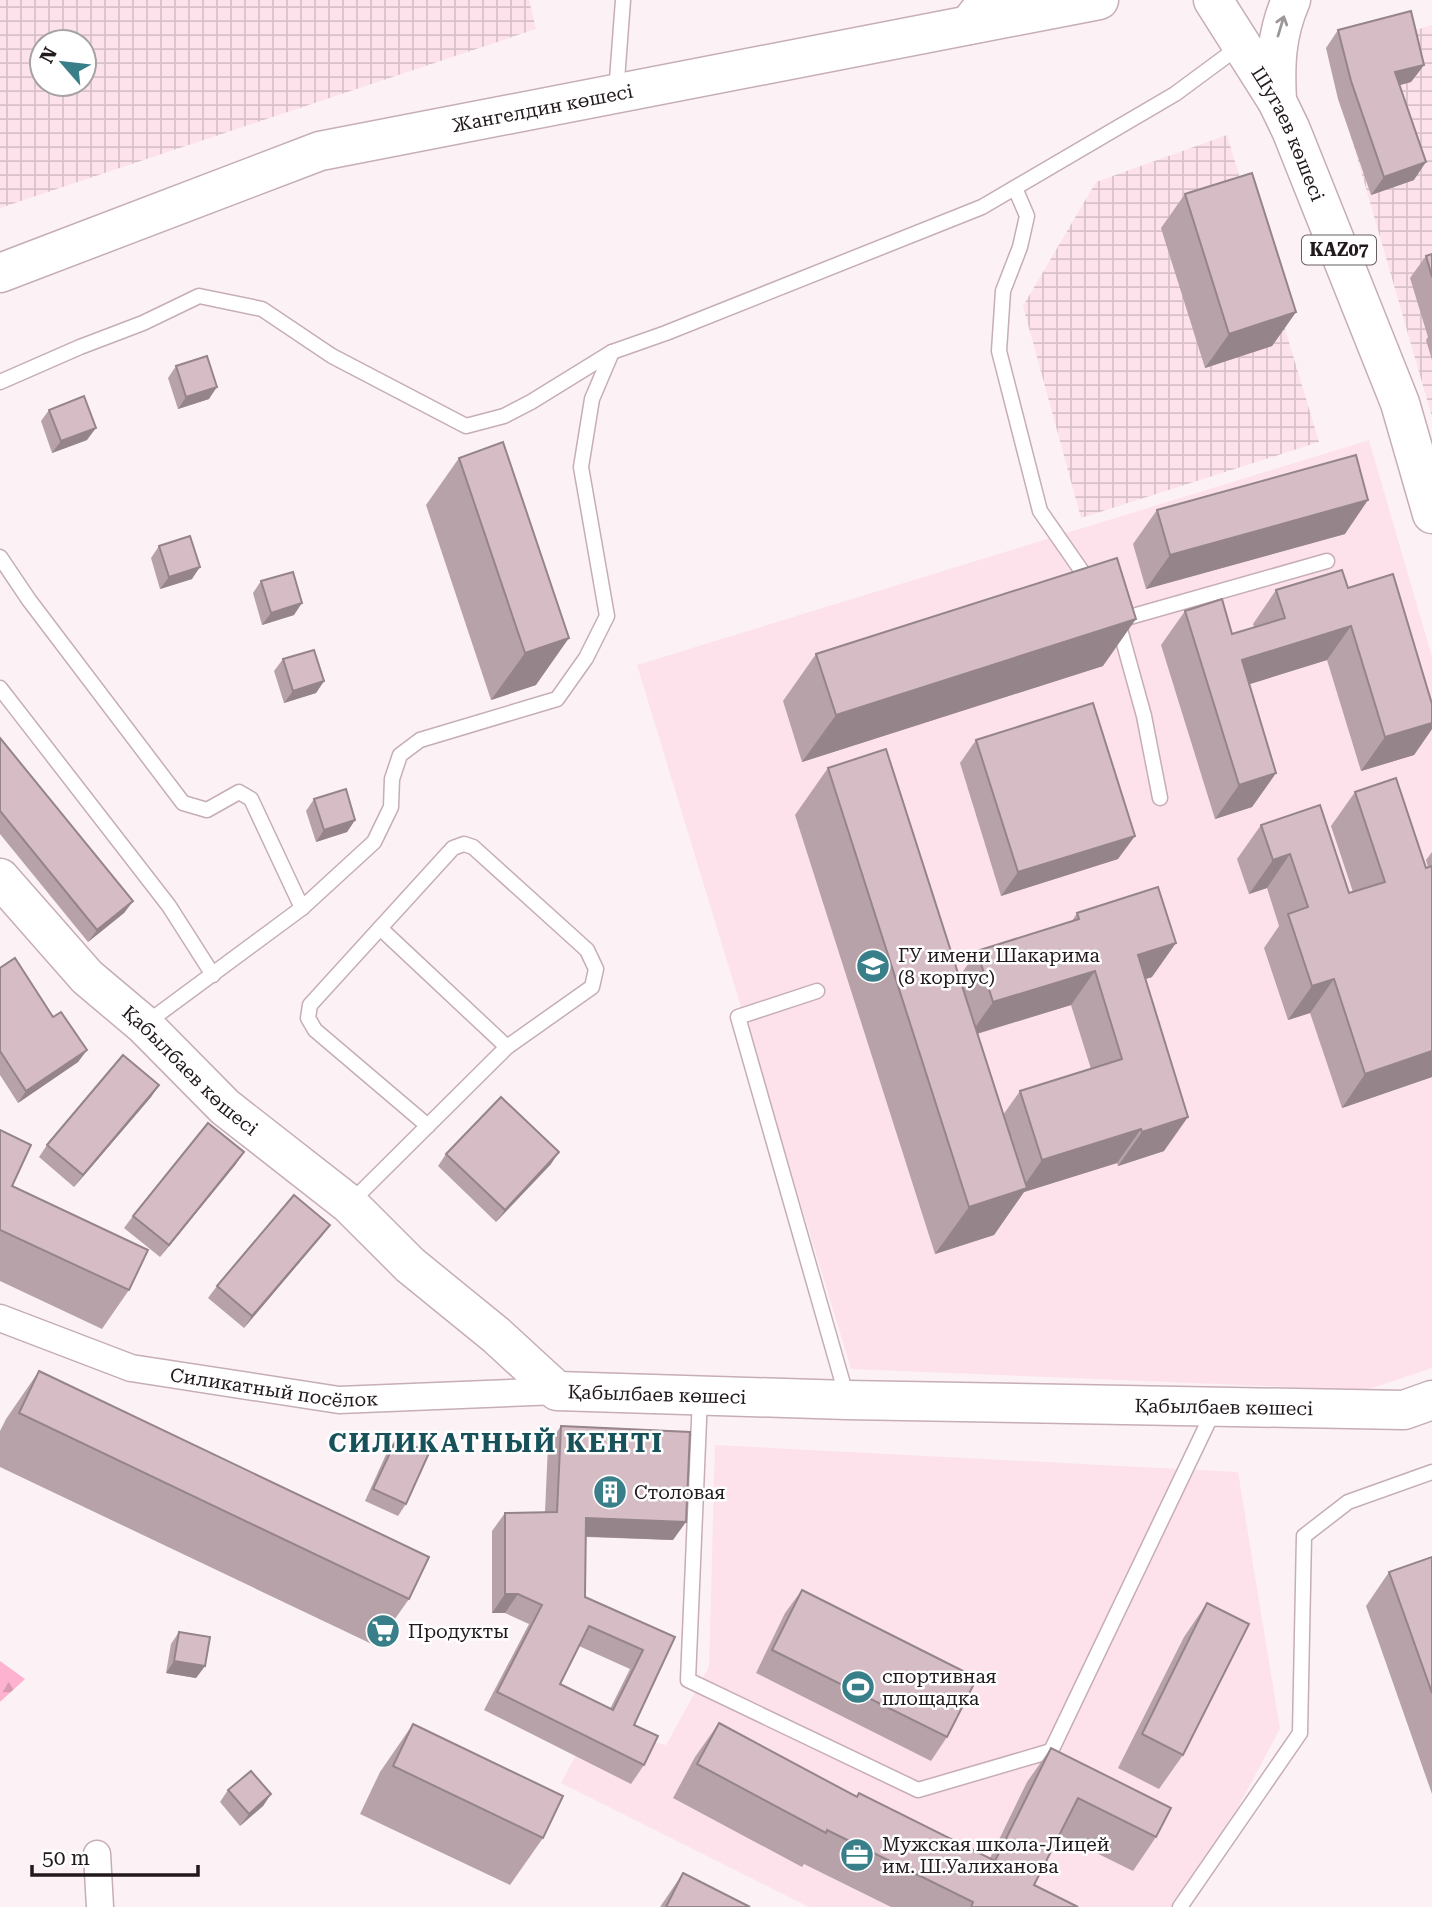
<svg xmlns="http://www.w3.org/2000/svg" width="1432" height="1907" viewBox="0 0 1432 1907" font-family="'Roboto Serif',serif">
<style>
.built{fill:#fde2eb}
.industrial{fill:url(#industrial-grid);fill-rule:evenodd}
.forest{fill:url(#forest-firs)}
.lines{fill:none;stroke-linecap:round;stroke-linejoin:round}
.lane-casing{stroke:#c6adb6;stroke-width:17}
.street-casing{stroke:#c6adb6;stroke-width:29}
.secondary-casing{stroke:#c6adb6;stroke-width:41}
.highway-casing{stroke:#c6adb6;stroke-width:41}
.lane{stroke:#fff;stroke-width:14}
.street{stroke:#fff;stroke-width:26}
.secondary{stroke:#fff;stroke-width:38}
.highway{stroke:#fff;stroke-width:38}
.wall{fill:#b7a2a9;fill-rule:evenodd}
.shaded-wall{fill:#95848a}
.building{fill:#d5bcc5;stroke:#95848a;stroke-width:2;fill-rule:evenodd}
.oneway{stroke:#9c9899}
.labels{text-anchor:middle;stroke-width:5;stroke-linejoin:round;paint-order:stroke}
.shield{fill:#fff;stroke:#645e60;stroke-width:2}
.shield-label{font-size:18px;font-weight:bold;fill:#22191c}
.street-label{font-size:19px;fill:#22191c;stroke:#fff}
.poi-label{font-size:19px;fill:#22191c;stroke:#fff;text-anchor:start}
.district-label{font-size:26px;font-weight:bold;letter-spacing:2px;fill:#17525a;stroke:#fff}
</style>
<defs>
<pattern id="industrial-grid" width="8" height="8" patternUnits="userSpaceOnUse" patternTransform="scale(1.75)"><rect width="8" height="8" fill="#fde2eb"/><path d="M0 4h8M4 0v8" fill="none" stroke="#d9c1c9"/></pattern>
<pattern id="forest-firs" width="22" height="20" patternUnits="userSpaceOnUse" patternTransform="scale(1.75)"><rect width="22" height="20" fill="#fdb3cf"/><path d="M5 1l3.5 6h-7zM16 11l3.5 6h-7z" fill="#d999b1"/></pattern>
</defs>
<rect width="100%" height="100%" fill="#fcf2f5"/>
<g class="built">
<path d="M1369,440L1432,657V1368L1366,1390L851,1369L637,665Z"/>
<path d="M715,1445L1238,1472L1280,1729L1184,1907H809L561,1783L576,1755L625,1736L666,1745L709,1667Z"/>
</g>
<g class="industrial">
<path d="M0,0H529L536,29L0,208ZM84,42V84H42V42Z"/>
<path d="M1432,25V417L1328,57Z"/>
<path d="M1227,135L1319,442L1081,518L1023,306L1096,182Z"/>
</g>
<path class="forest" d="M0,1661L25,1679L0,1702Z"/>
<g class="lines">
<g class="lane-casing">
<g id="lane">
<path d="M616,93L623,0"/>
<path d="M1015,188L1027,216L1020,247L1003,291L999,351L1040,511L1090,583"/>
<path d="M0,382L80,347L143,323L199,296L262,309L332,356L466,426L504,416L531,402L612,352L666,333L982,207L1175,94L1240,46"/>
<path d="M0,557L29,600L183,803L207,810L239,792L251,799L302,908"/>
<path d="M1119,620L1327,561"/>
<path d="M1118,622L1144,716L1160,798"/>
<path d="M0,688L169,906L213,975"/>
<path d="M380,928L507,1047"/>
<path d="M817,991L738,1017L847,1398"/>
<path d="M145,1024L302,908L374,842L391,807L392,779L400,755L420,740L557,699L586,658L607,616L581,467L592,399L612,352"/>
<path d="M350,1203L507,1047L592,987L596,969L587,950L473,847L464,844L453,848L310,1005L308,1018L315,1030L428,1126"/>
<path d="M700,1397L688,1680L918,1790L1051,1751L1214,1410"/>
<path d="M1180,1907L1300,1733L1304,1536L1348,1502L1432,1472"/>
</g>
</g>
<g class="street-casing">
<g id="street">
<path id="s1" d="M0,1318L131,1368L339,1400L557,1391"/>
<path d="M97,1854L100,1907"/>
</g>
</g>
<g class="secondary-casing">
<g id="secondary">
<path id="s2" d="M0,273L320,151L1099,0"/>
<path id="s3" d="M0,878L87,977L144,1025L225,1107L349,1204L410,1265L496,1335L557,1391L847,1400L1404,1410L1432,1400"/>
</g>
</g>
<g class="highway-casing">
<g id="highway">
<path id="s4" d="M1213,0L1277,101L1291,130L1400,403L1432,514"/>
<path d="M969,25L988,0"/>
<path d="M1277,101C1275,65 1276,34 1291,0"/>
</g>
</g>
<use href="#lane" class="lane"/>
<use href="#street" class="street"/>
<use href="#secondary" class="secondary"/>
<use href="#highway" class="highway"/>
</g>
<g class="wall">
<path d="M1338,30L1424,65L1411,82L1400,85L1414,180L1371,195L1338,99L1326,48Z"/>
<path d="M1185,194L1296,312L1272,346L1205,368L1161,228Z"/>
<path d="M1432,254V360L1426,340L1428,337L1410,278L1426,256Z"/>
<path d="M176,366L209,399L178,409L168,378Z"/>
<path d="M49,410L87,440L52,453L41,421Z"/>
<path d="M459,458L536,685L491,700L426,505Z"/>
<path d="M1157,510L1345,534L1146,589L1133,544Z"/>
<path d="M159,546L192,579L160,589L151,558Z"/>
<path d="M261,581L294,615L262,625L253,593Z"/>
<path d="M1348,588L1432,704V729L1414,755L1361,771L1327,660L1249,684L1276,773L1252,807L1215,819L1161,645L1185,611L1232,634L1254,627L1253,624L1276,590Z"/>
<path d="M816,654L1103,666L802,762L783,701Z"/>
<path d="M283,659L324,681L316,693L284,703L274,671Z"/>
<path d="M0,738L133,901L124,913L88,942L0,834Z"/>
<path d="M976,740L1118,859L1001,896L960,763Z"/>
<path d="M828,768L959,977L977,951L1072,921L1077,913L1152,977L1145,979L1164,1151L1118,1166L1117,1163L1024,1192L994,1235L935,1254L795,815ZM1071,1005L1091,1069L1020,1091L1003,1115L977,1034Z"/>
<path d="M1355,792L1426,868L1428,867L1426,860L1432,852V1077L1342,1108L1310,1013L1288,1020L1264,948L1279,926L1267,888L1249,894L1237,859L1261,825L1349,893L1353,892L1331,826Z"/>
<path d="M314,799L355,820L347,832L316,842L306,811Z"/>
<path d="M0,968L87,1050L78,1062L18,1103L0,1075Z"/>
<path d="M159,1085L151,1097L74,1187L39,1157L47,1145Z"/>
<path d="M0,1130L12,1186L129,1290L102,1329L0,1281Z"/>
<path d="M446,1154L551,1164L496,1222L438,1166Z"/>
<path d="M236,1164L160,1257L124,1228L133,1216Z"/>
<path d="M330,1225L321,1237L244,1328L208,1298L217,1286Z"/>
<path d="M39,1371L409,1599L376,1646L0,1467V1431L6,1419Z"/>
<path d="M561,1426L673,1540L586,1537L585,1597L675,1637L634,1725L644,1765L631,1784L484,1710L529,1624L505,1613H492V1531L505,1513L545,1512L548,1445ZM579,1646L630,1669L610,1709L560,1684Z"/>
<path d="M397,1438L406,1504L398,1516L365,1501L388,1450Z"/>
<path d="M1432,1557V1794L1366,1606L1389,1572Z"/>
<path d="M802,1590L947,1737L931,1761L756,1673L785,1613Z"/>
<path d="M1207,1603L1183,1755L1159,1789L1118,1768L1184,1637Z"/>
<path d="M179,1632L205,1666L196,1678L166,1673L171,1644Z"/>
<path d="M719,1723L857,1797L859,1793L990,1858L1027,1782L1051,1748L1156,1837L1133,1871L1060,1835L1034,1885L1078,1907H891L804,1864L802,1867L673,1798L695,1757Z"/>
<path d="M413,1724L543,1838L510,1885L360,1814L380,1772Z"/>
<path d="M228,1790L271,1794L263,1806L240,1826L220,1802Z"/>
<path d="M683,1873L750,1907H660Z"/>
</g>
<g class="shaded-wall">
<path d="M1424,65L1411,82L1382,90L1395,72Z"/>
<path d="M1426,162L1414,180L1371,195L1384,177Z"/>
<path d="M1296,312L1272,346L1205,368L1229,334Z"/>
<path d="M217,387L209,399L178,409L186,397Z"/>
<path d="M96,428L87,440L52,453L61,441Z"/>
<path d="M1368,500L1345,534L1146,589L1170,555Z"/>
<path d="M200,567L192,579L160,589L169,577Z"/>
<path d="M302,603L294,615L262,625L271,613Z"/>
<path d="M1136,619L1103,666L802,762L836,715Z"/>
<path d="M1351,626L1327,660L1218,694L1242,660Z"/>
<path d="M569,638L536,685L491,700L525,653Z"/>
<path d="M324,681L316,693L284,703L293,691Z"/>
<path d="M1432,723V729L1414,755L1361,771L1385,737Z"/>
<path d="M1276,773L1252,807L1215,819L1239,785Z"/>
<path d="M355,820L347,832L316,842L324,830Z"/>
<path d="M1135,836L1118,859L1001,896L1018,872Z"/>
<path d="M1290,854L1267,888L1249,894L1273,860Z"/>
<path d="M133,901L124,913L88,942L97,930Z"/>
<path d="M1176,943L1152,977L1114,989L1138,955Z"/>
<path d="M1095,971L1071,1005L969,1036L993,1002Z"/>
<path d="M1334,979L1310,1013L1288,1020L1312,986Z"/>
<path d="M87,1050L78,1062L18,1103L26,1091Z"/>
<path d="M1432,1051V1077L1342,1108L1365,1074Z"/>
<path d="M159,1085L151,1097L74,1187L83,1175Z"/>
<path d="M1188,1117L1164,1151L1118,1166L1142,1132Z"/>
<path d="M1141,1129L1117,1163L1024,1192L994,1235L935,1254L969,1207L1021,1190L1042,1160Z"/>
<path d="M244,1152L236,1164L160,1257L169,1245Z"/>
<path d="M559,1152L551,1164L496,1222L505,1210Z"/>
<path d="M330,1225L321,1237L244,1328L252,1316Z"/>
<path d="M586,1518L686,1522L673,1540L573,1536Z"/>
<path d="M505,1594H518L505,1613H492Z"/>
<path d="M174,1661L205,1666L196,1678L166,1673Z"/>
<path d="M271,1794L263,1806L240,1826L249,1814Z"/>
</g>
<g class="building">
<path d="M1411,11L1424,65L1395,72L1426,162L1384,177L1351,81L1338,30Z"/>
<path d="M1252,173L1296,312L1229,334L1185,194Z"/>
<path d="M1432,254V277L1426,256Z"/>
<path d="M207,356L217,387L186,397L176,366Z"/>
<path d="M84,396L96,428L61,441L49,410Z"/>
<path d="M503,442L569,638L525,653L459,458Z"/>
<path d="M1356,455L1368,500L1170,555L1157,510Z"/>
<path d="M190,536L200,567L169,577L159,546Z"/>
<path d="M1117,558L1136,619L836,715L816,654Z"/>
<path d="M1342,570L1348,588L1393,574L1432,704V723L1385,737L1351,626L1242,660L1276,773L1239,785L1185,611L1222,599L1232,634L1285,618L1276,590Z"/>
<path d="M293,572L302,603L271,613L261,581Z"/>
<path d="M314,650L324,681L293,691L283,659Z"/>
<path d="M1093,703L1135,836L1018,872L976,740Z"/>
<path d="M0,738L133,901L97,930L0,811Z"/>
<path d="M886,749L1027,1188L969,1207L828,768Z"/>
<path d="M1396,778L1426,868L1432,866V1051L1365,1074L1334,979L1312,986L1288,914L1308,907L1290,854L1273,860L1261,825L1320,805L1349,893L1385,882L1355,792Z"/>
<path d="M346,789L355,820L324,830L314,799Z"/>
<path d="M1158,887L1176,943L1138,955L1188,1117L1142,1132L1141,1129L1042,1160L1020,1091L1122,1059L1095,971L993,1002L977,951L1079,919L1077,913Z"/>
<path d="M15,958L53,1017L61,1012L87,1050L26,1091L0,1051V968Z"/>
<path d="M123,1055L159,1085L83,1175L47,1145Z"/>
<path d="M501,1097L559,1152L505,1210L446,1154Z"/>
<path d="M208,1123L244,1152L169,1245L133,1216Z"/>
<path d="M0,1130L31,1145L12,1186L148,1250L129,1290L0,1230Z"/>
<path d="M294,1195L330,1225L252,1316L217,1286Z"/>
<path d="M39,1371L429,1557L409,1599L19,1413Z"/>
<path d="M561,1426L690,1432L686,1522L586,1518L585,1597L675,1637L634,1725L658,1736L644,1765L497,1692L542,1605L518,1594H505V1513L557,1512ZM589,1626L643,1650L613,1710L560,1684Z"/>
<path d="M397,1438L429,1453L406,1504L373,1489Z"/>
<path d="M1432,1557V1693L1389,1572Z"/>
<path d="M802,1590L977,1678L947,1737L772,1650Z"/>
<path d="M1207,1603L1249,1624L1183,1755L1142,1734Z"/>
<path d="M179,1632L210,1637L205,1666L174,1661Z"/>
<path d="M719,1723L857,1797L859,1793L995,1861L1051,1748L1171,1808L1156,1837L1078,1798L1034,1885L1078,1907H971L973,1902L827,1830L826,1833L697,1764Z"/>
<path d="M413,1724L563,1796L543,1838L393,1766Z"/>
<path d="M251,1771L271,1794L249,1814L228,1790Z"/>
<path d="M683,1873L750,1907H666Z"/>
</g>
<defs><path id="oneway-shaft" d="M-6 0H5M1.5-3L5.5 0L1.5 3" fill="none" stroke-width="1.6" stroke-linecap="round" stroke-linejoin="round" transform="scale(1.75)"/></defs>
<use class="oneway" href="#oneway-shaft" transform="translate(1281 26) rotate(-73)"/>
<defs>
<g id="school-disc" transform="scale(1.75)"><circle r="9.5" fill="#397f8a" stroke="#fff"/><path d="M0-5L7-2L0 1L-7-2ZM-4 1L0 2.5L4 1V4Q0 6-4 4Z" fill="#fff"/></g>
<g id="building-disc" transform="scale(1.75)"><circle r="9.5" fill="#397f8a" stroke="#fff"/><path d="M-4-6H4V6H1V3H-1V6H-4ZM-2.5-4.3h1.7v1.8h-1.7ZM.8-4.3h1.7v1.8H.8ZM-2.5-1h1.7V.8h-1.7ZM.8-1h1.7V.8H.8Z" fill="#fff"/></g>
<g id="supermarket-disc" transform="scale(1.75)"><circle r="9.5" fill="#397f8a" stroke="#fff"/><path d="M-6-5.5h2.5l.6 2H6L4.5 2H-2.5L-4.4-4H-6ZM-1.5 3.2a1.3 1.3 0 1 0 .1 0ZM3 3.2a1.3 1.3 0 1 0 .1 0Z" fill="#fff"/></g>
<g id="stadium-disc" transform="scale(1.75)"><circle r="9.5" fill="#397f8a" stroke="#fff"/><path d="M0-5a6.5 5 0 1 0 0 10a6.5 5 0 1 0 0-10ZM-3.5-1.8h7v3.6h-7Z" fill="#fff"/></g>
<g id="office-disc" transform="scale(1.75)"><circle r="9.5" fill="#397f8a" stroke="#fff"/><path d="M-6-3h4V-5.5h4V-3h4V5H-6ZM-1-4.5V-3h2v-1.5ZM-6 0V1H6V0Z" fill="#fff"/></g>
</defs>
<g fill-rule="evenodd">
<use href="#school-disc" x="873" y="966"/>
<use href="#building-disc" x="610" y="1492"/>
<use href="#supermarket-disc" x="383" y="1631"/>
<use href="#stadium-disc" x="858" y="1687"/>
<use href="#office-disc" x="857" y="1855"/>
</g>
<g class="labels">
<rect class="shield" x="1302" y="235.5" width="74" height="29" rx="5"/>
<g class="shield-label">
<text x="1339" y="256">KAZ07</text>
</g>
<g class="street-label">
<text dy="7" stroke="none"><textPath href="#s2" startOffset="569">Жангелдин көшесі</textPath></text>
<text dy="7" stroke="none"><textPath href="#s4" startOffset="154">Шугаев көшесі</textPath></text>
<text dy="7" stroke="none"><textPath href="#s3" startOffset="271">Қабылбаев көшесі</textPath></text>
<text dy="7" stroke="none"><textPath href="#s1" startOffset="285">Силикатный посёлок</textPath></text>
<text dy="7" stroke="none"><textPath href="#s3" startOffset="859">Қабылбаев көшесі</textPath></text>
<text dy="7" stroke="none"><textPath href="#s3" startOffset="1426">Қабылбаев көшесі</textPath></text>
</g>
<g class="poi-label">
<text x="898" y="962">ГУ имени Шакарима<tspan x="898" dy="22">(8 корпус)</tspan></text>
<text x="634" y="1499">Столовая</text>
<text x="408" y="1638">Продукты</text>
<text x="882" y="1683">спортивная<tspan x="882" dy="22">площадка</tspan></text>
<text x="882" y="1851">Мужская школа-Лицей<tspan x="882" dy="22">им. Ш.Уалиханова</tspan></text>
</g>
<g class="district-label">
<text x="496" y="1452">СИЛИКАТНЫЙ КЕНТІ</text>
</g>
</g>
<g transform="translate(63 63) rotate(298)"><circle r="33" fill="#ffffff" stroke="#a7a3a4" stroke-width="2"/>
<path d="M0-5L12 26L0 18L-12 26Z" fill="#397f8a"/>
<text y="-10" font-size="19" font-weight="bold" text-anchor="middle" fill="#22191c">N</text>
</g>
<path d="M32 1865v10h166v-10" fill="none" stroke="#22191c" stroke-width="3.5"/>
<text x="42" y="1865" font-size="21" fill="#22191c" stroke="#ffffff" stroke-width="5" paint-order="stroke">50 m</text>
</svg>
